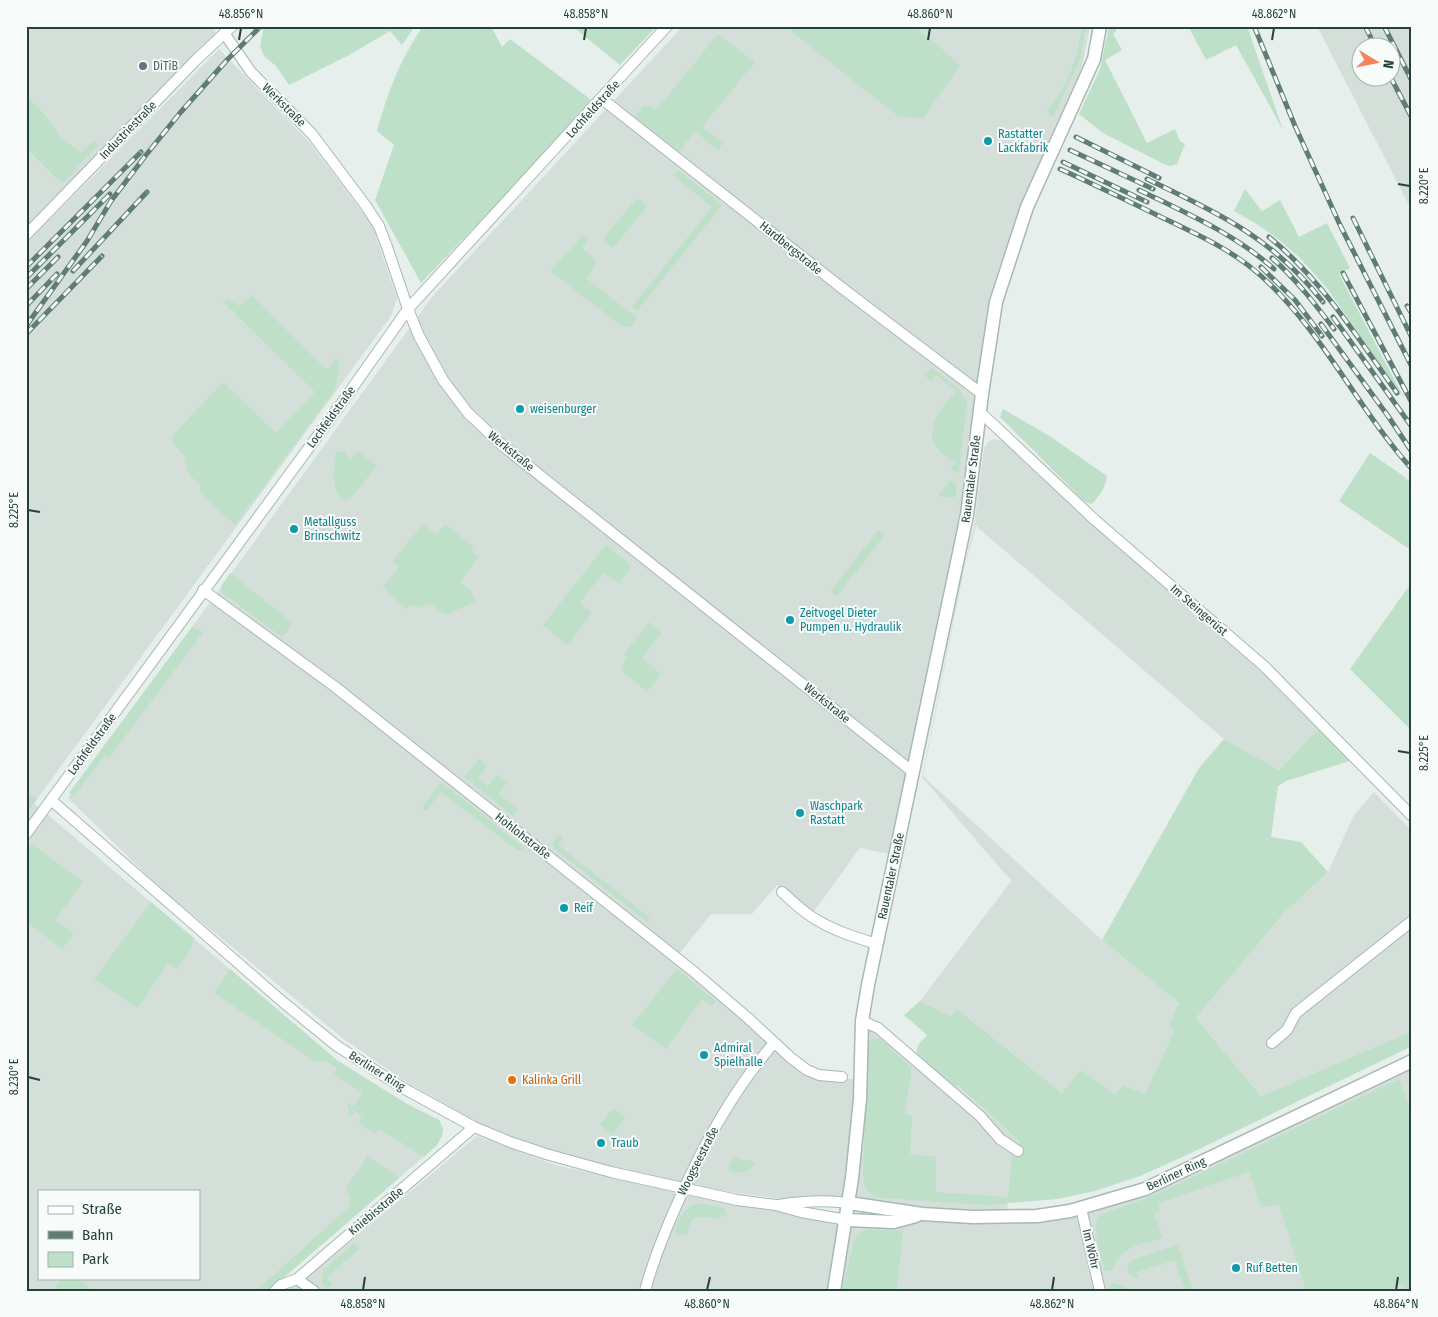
<svg xmlns="http://www.w3.org/2000/svg" width="1438" height="1317" viewBox="0 0 1438 1317" font-family="'Fira Sans Condensed',sans-serif">
<style>
.built{fill:#d4dfda;fill-rule:evenodd}
.green{fill:#bfe0c8}
.lines{fill:none;stroke-linecap:round;stroke-linejoin:round}
.minor-casing{stroke:#a8b8b2;stroke-width:12}
.tertiary-casing{stroke:#a8b8b2;stroke-width:15}
.minor{stroke:#fff;stroke-width:10}
.tertiary{stroke:#fff;stroke-width:12}
.rail-casing{stroke:#5f7d75;stroke-width:5}
.rail{stroke:#f7fbf9;stroke-width:3;stroke-dasharray:9;stroke-linecap:butt}
.ticks{fill:none;stroke:#24423a;stroke-width:2}
.worship-dot{fill:#6b7280;stroke:#f7fbf9;stroke-width:2}
.culture-dot{fill:#0f9aa8;stroke:#f7fbf9;stroke-width:2}
.food-dot{fill:#e8710a;stroke:#f7fbf9;stroke-width:2}
.labels{text-anchor:middle;stroke-width:4;stroke-linejoin:round;paint-order:stroke}
.worship-label{font-size:12px;fill:#5b616d;stroke:#f7fbf9;text-anchor:start}
.street-label{font-size:12px;fill:#24423a;stroke:#f7fbf9}
.culture-label{font-size:12px;fill:#0d838f;stroke:#f7fbf9;text-anchor:start}
.food-label{font-size:12px;fill:#c56008;stroke:#f7fbf9;text-anchor:start}
.neatline{fill:none;stroke:#24423a;stroke-width:2}
.ticks-label{font-size:12px;text-anchor:middle;fill:#24423a}
</style>
<rect width="100%" height="100%" fill="#e6efeb"/>
<g class="built">
<path d="M34,26H211L218,35L26,230V148L62,184L94,142L81,154L59,135L46,116L26,95V34Z"/>
<path d="M683,26H1090L1082,67L1021,203L995,280L988,309L961,515L889,854L860,848L812,914L777,885L752,914H711L675,959L788,1059L832,1079H856L844,1207L738,1193L682,1183L546,1151L490,1129L408,1083L345,1040L159,887L68,798L432,297Z"/>
<path d="M1317,26H1412V211ZM1360,48H1390V78H1360Z"/>
<path d="M219,49L310,143L372,225L397,298L391,316L34,803L338,1061L407,1104L439,1120L443,1128L442,1136L437,1145L268,1291H94L78,1278H199V1191H39V1278H62L52,1291H26V244Z"/>
<path d="M994,439L1003,441L1092,524L1283,691L1318,729L1279,770L1224,739L976,526L964,569L923,776L1102,940L1179,1003L1169,1025L1174,1031L1145,1094L1115,1095L1062,1093L957,1009L950,1016L920,1001L1012,880L1006,875L922,777L962,575L974,526L984,448L988,442Z"/>
<path d="M1374,792L1412,831V1031L1261,1096L1196,1018L1283,914L1328,872L1354,815Z"/>
<path d="M863,1017L953,1088L956,1085L1018,1140L1023,1151L1008,1197L1007,1213L851,1207Z"/>
<path d="M1412,1063V1291H834L850,1216L936,1222L1009,1223L1069,1214L1116,1200Z"/>
<path d="M477,1136L555,1165L678,1192L659,1233L641,1291H279L281,1289L297,1286Z"/>
<path d="M686,1195L843,1213L827,1291H648L665,1239Z"/>
</g>
<g class="green">
<path d="M264,26H415L402,45L390,31L349,55L289,85L276,66L264,56L260,46Z"/>
<path d="M423,26H491L502,47L510,39L594,102L421,283L375,200L394,145L377,131C387,93 401,58 423,26Z"/>
<path d="M572,26H657L620,65Z"/>
<path d="M785,26H913L939,46L960,66L923,118L899,117Z"/>
<path d="M1082,26H1086L1080,60L1053,117L1047,112C1049,105 1054,102 1058,96C1071,78 1079,48 1082,26Z"/>
<path d="M1109,26H1116V31L1113,34L1122,50L1105,60L1147,143L1175,129L1180,141L1185,144L1177,164L1171,166L1166,165L1103,133L1079,114L1100,69Z"/>
<path d="M1188,26H1247L1283,130L1236,45L1206,60Z"/>
<path d="M718,34L755,62L702,127L723,143L718,150L695,131L679,152L634,116L644,105L657,109Z"/>
<path d="M26,95L46,116L59,135L81,153L94,141L99,144L62,184L26,148Z"/>
<path d="M678,170L722,205L637,311L632,307L712,207L673,175Z"/>
<path d="M1245,189L1262,211L1280,200L1299,237L1327,223L1350,268L1339,274L1405,400L1326,287L1299,257L1279,240L1260,226L1234,211Z"/>
<path d="M637,198L647,206L613,248L605,241V236Z"/>
<path d="M583,235L588,240L582,248L596,260L595,264L586,278L637,318L631,327H623L550,271Z"/>
<path d="M252,295L327,370L336,357L340,363L335,390L235,525L200,493V485L189,474L184,455L174,445L172,436L223,382L276,433L315,392L223,302L228,299L239,306Z"/>
<path d="M932,368L959,389L967,403L959,473L951,470L955,463C949,458 941,454 937,447C922,428 945,405 956,391L936,375L931,381L925,376Z"/>
<path d="M1003,409L1051,437L1107,476C1106,487 1099,496 1092,504L1085,502L1000,417Z"/>
<path d="M336,451L344,452L350,460L358,451L377,466L349,500H344C329,487 335,470 336,451Z"/>
<path d="M1370,453L1402,475L1412,484V551L1339,501Z"/>
<path d="M950,480L957,485L956,496L952,498L938,496Z"/>
<path d="M423,524L436,535L445,524L474,547L471,551L479,557L460,582L471,591L475,602L445,615L429,603L419,608L411,605L406,609L383,587L399,567L392,562Z"/>
<path d="M878,530L885,535L837,596L831,591Z"/>
<path d="M606,545L632,566L619,584L604,572L580,603L592,613L567,645L543,625Z"/>
<path d="M230,573L293,623L282,637L222,593L221,586Z"/>
<path d="M1412,582V731L1350,669Z"/>
<path d="M649,622L662,632L642,658L661,674L647,692L621,670L627,656L624,654Z"/>
<path d="M192,627L203,632L109,758L104,756L74,796L69,793Z"/>
<path d="M1318,729L1350,761L1286,781L1278,786L1271,837L1301,842L1328,872L1283,914L1196,1018L1261,1096L1412,1031V1046L1187,1155L1140,1176L1095,1191L1057,1199L987,1205L882,1198C865,1194 864,1187 863,1171L868,1046L869,1041L872,1038L880,1039L912,1068L905,1114L912,1116L910,1154L936,1157V1192L1008,1197L1012,1158L1023,1151L1018,1140L957,1085L953,1089L916,1056L918,1045L927,1035L904,1015L920,1001L950,1016L957,1009L1062,1093L1081,1070L1115,1095L1123,1085L1145,1094L1174,1031L1169,1025L1179,1003L1102,940L1199,768L1224,739L1279,770Z"/>
<path d="M479,759L487,766L478,778L488,786L497,775L507,783L498,794L518,810L513,816L464,777Z"/>
<path d="M441,782L524,848L522,850H517L441,792L427,810L421,809Z"/>
<path d="M26,790L37,799L26,813Z"/>
<path d="M560,835L563,839L558,845L650,918L647,922L555,849L553,844L556,837Z"/>
<path d="M32,844L83,882L55,920L74,934L62,949L26,922V851Z"/>
<path d="M151,902L194,938L190,950L177,969L168,963L138,1008L94,979Z"/>
<path d="M230,969L338,1061L407,1104L439,1120L443,1128L442,1136L437,1145L424,1157L380,1129L375,1134L358,1122L362,1117L355,1111L350,1117L347,1103L354,1106L362,1093L334,1074L337,1068L325,1060L316,1062L214,993Z"/>
<path d="M677,969L716,1001L712,1006L702,999L666,1049L632,1025Z"/>
<path d="M1399,1079L1412,1115V1291H1404L1402,1285L1384,1291H1306L1279,1205L1261,1207L1249,1172L1158,1203L1160,1211L1154,1213L1163,1238C1136,1246 1124,1245 1111,1271H1105C1101,1254 1091,1231 1099,1215L1155,1195Z"/>
<path d="M613,1108L626,1117L613,1135L600,1125Z"/>
<path d="M368,1156L399,1178L268,1291H256L349,1207L351,1197L346,1188Z"/>
<path d="M733,1156C742,1162 747,1159 756,1162C749,1173 739,1175 728,1170Z"/>
<path d="M700,1203L724,1208L727,1217L720,1215L718,1219C698,1215 691,1213 687,1235L678,1234L675,1230C680,1217 685,1206 700,1203Z"/>
<path d="M865,1230H903L897,1291H842L854,1241L859,1234Z"/>
<path d="M354,1243L360,1248L327,1278L332,1284L326,1289L322,1282L323,1271Z"/>
<path d="M1178,1245L1193,1291H1185L1175,1260L1136,1272L1139,1279L1128,1274C1126,1267 1129,1264 1134,1259Z"/>
<path d="M62,1278H78L94,1291H52Z"/>
<path d="M1113,1283L1126,1287L1130,1291H1111L1110,1286Z"/>
</g>
<g class="lines">
<g class="minor-casing">
<g id="minor">
<path d="M224,33L251,72L312,134L366,206L379,226L387,247L408,309L419,336L443,380L468,413L503,446L913,772"/>
<path d="M602,99L842,288L982,394"/>
<path d="M26,235L195,61L232,26"/>
<path d="M980,412L1095,520L1264,666L1412,816"/>
<path d="M203,590L334,686L693,971L748,1018L791,1058L807,1070L819,1075L842,1077"/>
<path d="M51,800L284,1003L337,1046L403,1088L474,1127L510,1142L546,1154L611,1172L737,1200L776,1205L801,1212L847,1220"/>
<path d="M26,834L346,397L408,309L667,26"/>
<path d="M782,892C792,901 801,910 812,917C832,930 854,937 877,944"/>
<path d="M862,1021L878,1028L980,1116L1000,1139L1018,1151"/>
<path d="M1272,1043L1287,1030L1296,1013L1412,921"/>
<path d="M779,1205C803,1201 825,1200 849,1203"/>
<path d="M1081,1208L1100,1291"/>
<path d="M297,1279L314,1291"/>
<path d="M275,1291L281,1285L297,1279L474,1127"/>
<path d="M645,1291C653,1260 665,1231 678,1202C703,1145 733,1090 774,1043"/>
</g>
</g>
<g class="tertiary-casing">
<g id="tertiary">
<path d="M849,1203L922,1214L973,1217L1037,1216L1070,1211L1145,1189L1412,1061"/>
<path d="M847,1220L894,1222L916,1216"/>
<path d="M834,1291L852,1178L860,1099L862,1021L868,985L967,515L982,394L996,302L1027,207L1094,59L1100,26"/>
</g>
</g>
<use href="#minor" class="minor"/>
<use href="#tertiary" class="tertiary"/>
<g class="rail-casing">
<g id="rail">
<path d="M1254,26L1295,126L1340,225L1412,367"/>
<path d="M1365,26L1376,48"/>
<path d="M1384,26L1412,81"/>
<path d="M1390,76L1412,118"/>
<path d="M1076,137L1159,178"/>
<path d="M1070,150L1153,189"/>
<path d="M1063,162L1147,202"/>
<path d="M1060,169C1093,184 1126,200 1159,216C1194,233 1231,249 1260,275C1322,330 1357,408 1412,469"/>
<path d="M1147,179C1219,214 1272,237 1323,302"/>
<path d="M1139,190C1186,213 1235,234 1274,269"/>
<path d="M1353,218L1412,338"/>
<path d="M1269,237C1322,280 1358,338 1397,393"/>
<path d="M1272,258C1296,279 1315,304 1334,329"/>
<path d="M26,267L141,152"/>
<path d="M1261,267L1295,300L1322,336"/>
<path d="M73,271L147,192"/>
<path d="M1343,273L1412,403"/>
<path d="M26,278L110,194"/>
<path d="M26,289L58,257"/>
<path d="M26,306L57,274"/>
<path d="M1407,306L1412,314"/>
<path d="M1333,317L1412,427"/>
<path d="M1321,324L1388,416L1412,452"/>
<path d="M26,326L87,241L111,201L146,155L180,113L227,60L261,26"/>
<path d="M26,334L102,256"/>
</g>
</g>
<use href="#rail" class="rail"/>
</g>
<path class="ticks" d="M239,40L241,28M584,40L586,28M928,40L930,28M1272,40L1274,28M1398,184L1410,186M28,510L40,512M1398,751L1410,753M28,1077L40,1080M363,1290L365,1277M707,1290L710,1277M1052,1290L1054,1277M1396,1290L1398,1277"/>
<circle class="worship-dot" cx="143" cy="66" r="5"/>
<g class="culture-dot">
<circle cx="988" cy="141" r="5"/>
<circle cx="520" cy="409" r="5"/>
<circle cx="294" cy="529" r="5"/>
<circle cx="790" cy="620" r="5"/>
<circle cx="800" cy="813" r="5"/>
<circle cx="564" cy="908" r="5"/>
<circle cx="704" cy="1055" r="5"/>
<circle cx="601" cy="1143" r="5"/>
<circle cx="1236" cy="1268" r="5"/>
</g>
<circle class="food-dot" cx="512" cy="1080" r="5"/>
<g class="labels">
<g class="worship-label">
<text x="153" y="70">DiTiB</text>
</g>
<g class="street-label">
<text transform="translate(284 105) rotate(45)" y="4">Werkstraße</text>
<text transform="translate(593 109) rotate(-48)" y="4">Lochfeldstraße</text>
<text transform="translate(128 130) rotate(-46)" y="4">Industriestraße</text>
<text transform="translate(791 248) rotate(39)" y="4">Hardbergstraße</text>
<text transform="translate(331 417) rotate(-54)" y="4">Lochfeldstraße</text>
<text transform="translate(511 451) rotate(39)" y="4">Werkstraße</text>
<text transform="translate(971 479) rotate(-83)" y="4">Rauentaler Straße</text>
<text transform="translate(1199 610) rotate(41)" y="4">Im Steingerüst</text>
<text transform="translate(827 703) rotate(39)" y="4">Werkstraße</text>
<text transform="translate(92 744) rotate(-54)" y="4">Lochfeldstraße</text>
<text transform="translate(523 836) rotate(38)" y="4">Hohlohstraße</text>
<text transform="translate(891 876) rotate(-78)" y="4">Rauentaler Straße</text>
<text transform="translate(377 1071) rotate(32)" y="4">Berliner Ring</text>
<text transform="translate(698 1161) rotate(-63)" y="4">Woogseestraße</text>
<text transform="translate(1176 1174) rotate(-25)" y="4">Berliner Ring</text>
<text transform="translate(376 1211) rotate(-40)" y="4">Kniebisstraße</text>
<text transform="translate(1091 1249) rotate(77)" y="4">Im Wöhr</text>
</g>
<g class="culture-label">
<text x="998" y="138">Rastatter<tspan x="998" dy="14">Lackfabrik</tspan></text>
<text x="530" y="413">weisenburger</text>
<text x="304" y="526">Metallguss<tspan x="304" dy="14">Brinschwitz</tspan></text>
<text x="800" y="617">Zeitvogel Dieter<tspan x="800" dy="14">Pumpen u. Hydraulik</tspan></text>
<text x="810" y="810">Waschpark<tspan x="810" dy="14">Rastatt</tspan></text>
<text x="574" y="912">Reif</text>
<text x="714" y="1052">Admiral<tspan x="714" dy="14">Spielhalle</tspan></text>
<text x="611" y="1147">Traub</text>
<text x="1246" y="1272">Ruf Betten</text>
</g>
<g class="food-label">
<text x="522" y="1084">Kalinka Grill</text>
</g>
</g>
<rect width="1438" height="1317" fill="none" stroke="#f7fbf9" stroke-width="55"/>
<rect x="38" y="1190" width="162" height="90" fill="#f7fbf9" stroke="#a3b1ad"/>
<rect x="48" y="1206" width="25" height="8" fill="#ffffff" stroke="#a3b1ad"/>
<text x="82" y="1214" font-size="15" fill="#24423a">Straße</text>
<rect x="48" y="1231" width="25" height="8" fill="#5f7d75" stroke="#a3b1ad"/>
<text x="82" y="1240" font-size="15" fill="#24423a">Bahn</text>
<rect x="48" y="1252" width="25" height="15" fill="#bfe0c8" stroke="#a3b1ad"/>
<text x="82" y="1264" font-size="15" fill="#24423a">Park</text>
<g transform="translate(1376 62) rotate(100)"><circle r="24" fill="#f7fbf9" stroke="#a3b1ad"/>
<path d="M0-4L9 19L0 12L-9 19Z" fill="#f4845f"/>
<text y="-8" font-size="14" font-weight="bold" text-anchor="middle" fill="#24423a">N</text>
</g>
<rect x="28" y="28" width="1382" height="1262" class="neatline"/>
<g class="ticks-label">
<text x="241" y="18">48.856°N</text>
<text x="586" y="18">48.858°N</text>
<text x="930" y="18">48.860°N</text>
<text x="1274" y="18">48.862°N</text>
<text transform="translate(1424 186) rotate(-90)" y="4">8.220°E</text>
<text transform="translate(14 510) rotate(-90)" y="4">8.225°E</text>
<text transform="translate(1424 753) rotate(-90)" y="4">8.225°E</text>
<text transform="translate(14 1077) rotate(-90)" y="4">8.230°E</text>
<text x="363" y="1308">48.858°N</text>
<text x="707" y="1308">48.860°N</text>
<text x="1052" y="1308">48.862°N</text>
<text x="1396" y="1308">48.864°N</text>
</g>
</svg>
